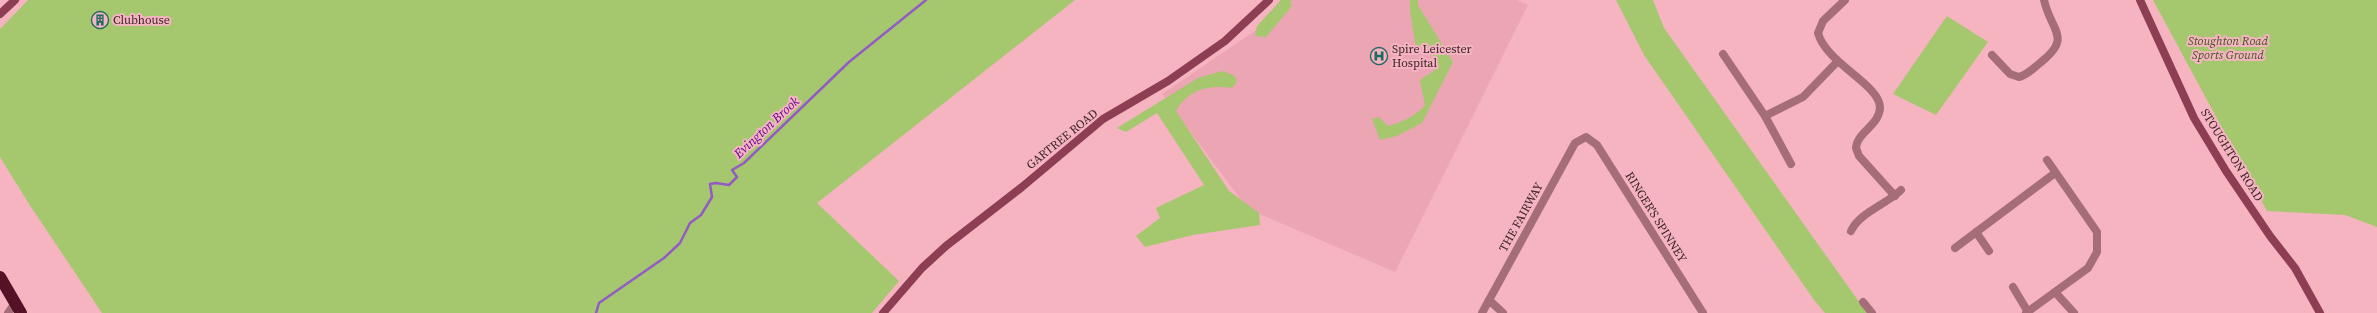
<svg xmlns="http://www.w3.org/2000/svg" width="2377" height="313" viewBox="0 0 2377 313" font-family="'Source Serif 4',serif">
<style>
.built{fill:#eca5b3}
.green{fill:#a5c86f}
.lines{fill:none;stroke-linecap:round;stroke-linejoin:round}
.stream{stroke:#935bc3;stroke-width:2.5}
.street{stroke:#a56d78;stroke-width:8}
.secondary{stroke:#8e3e52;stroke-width:8}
.highway{stroke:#541227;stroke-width:12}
.labels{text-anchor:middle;stroke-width:4;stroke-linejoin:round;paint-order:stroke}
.poi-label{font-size:12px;fill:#3c2429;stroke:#f5b4c0;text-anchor:start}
.park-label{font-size:12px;font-style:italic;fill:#3f5221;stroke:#f5b4c0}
.street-label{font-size:12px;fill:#3c2429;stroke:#f5b4c0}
.water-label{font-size:13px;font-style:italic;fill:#600c93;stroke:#f5b4c0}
</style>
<rect width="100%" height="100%" fill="#f5b4c0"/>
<path class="built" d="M1286,0H1517L1528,5L1395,272L1248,209L1162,94L1265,24Z"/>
<g class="green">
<path d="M28,0H1075L817,203L899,281L872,313H102L29,204L0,157V29Z"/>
<path d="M1281,0H1292L1290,3L1292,6L1266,37L1255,36L1257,26Z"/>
<path d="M1410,0H1418V5L1453,62L1422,123L1397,136L1380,140L1372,119L1379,117L1388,126C1402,122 1416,116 1425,105L1420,80L1439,67L1427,42L1416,48L1410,11Z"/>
<path d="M1616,0H1653L1664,28L1867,313H1825L1814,300L1644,55Z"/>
<path d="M2153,0H2377V227L2345,215L2267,211Z"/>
<path d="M1947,16L1988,42L1936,115L1893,94Z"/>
<path d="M1222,71L1235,76L1237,82L1232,88C1208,85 1189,89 1176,111L1229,191L1259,213L1260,225L1193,235L1145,247L1136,236L1160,218L1156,208L1204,185L1157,113L1126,132L1117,128L1198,78Z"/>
</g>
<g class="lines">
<path class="stream" d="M596,313L599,303L664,258L680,243L690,223L701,215L712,197L710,184L716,183L729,185L737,177L732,170L744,163L849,62L926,0"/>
<g class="street">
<path d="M1845,0L1823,21L1818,33C1826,63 1879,84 1880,107C1880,125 1857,132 1856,148L1859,156L1895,196"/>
<path d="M1723,54L1765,116L1791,164"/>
<path d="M1992,55L2010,74L2019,77C2027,75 2034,68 2040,63C2073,37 2051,32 2044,0"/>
<path d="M1765,116L1803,97L1837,62"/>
<path d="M1851,231C1859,213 1887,204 1901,190"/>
<path d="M1976,232L1989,251"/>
<path d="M1955,248L2055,173"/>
<path d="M2013,287L2028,312"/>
<path d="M2055,292L2074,313"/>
<path d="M1489,300L1503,313"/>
<path d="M1863,302L1872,313"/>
<path d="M8,313L15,303"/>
<path d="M1482,313L1575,143L1586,137L1597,145L1703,313"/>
<path d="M2026,313L2088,268L2097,252V232L2047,160"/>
</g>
<g class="secondary">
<path d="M2140,0L2194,118L2226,171L2270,236L2295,268L2320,313"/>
<path d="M0,14L15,0"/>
<path d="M883,313L922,268L946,246L1022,187L1103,119L1168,81L1225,41L1269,0"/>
</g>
<path class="highway" d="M0,277L21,313"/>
</g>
<defs>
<g id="building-ring" transform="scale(0.9)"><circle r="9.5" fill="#f5b4c0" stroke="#1f6a63" stroke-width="1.5"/><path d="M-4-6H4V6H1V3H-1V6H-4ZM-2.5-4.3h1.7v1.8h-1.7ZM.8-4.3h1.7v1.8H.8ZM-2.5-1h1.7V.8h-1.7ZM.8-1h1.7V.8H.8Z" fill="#1f6a63"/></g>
<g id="hospital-ring" transform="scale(0.9)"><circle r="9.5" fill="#f5b4c0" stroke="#1f6a63" stroke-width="1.5"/><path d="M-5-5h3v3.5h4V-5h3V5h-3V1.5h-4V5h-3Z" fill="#1f6a63"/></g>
</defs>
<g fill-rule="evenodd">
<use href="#building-ring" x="100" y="20"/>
<use href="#hospital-ring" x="1379" y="56"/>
</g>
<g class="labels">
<g class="poi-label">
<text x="113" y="24">Clubhouse</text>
<text x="1392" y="53">Spire Leicester<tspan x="1392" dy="14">Hospital</tspan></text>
</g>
<g class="park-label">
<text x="2228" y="45">Stoughton Road<tspan x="2228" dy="14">Sports Ground</tspan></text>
</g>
<g class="street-label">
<text transform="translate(1062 139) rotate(-39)" y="4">GARTREE ROAD</text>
<text transform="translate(2232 155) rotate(58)" y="4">STOUGHTON ROAD</text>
<text transform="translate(1521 217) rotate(-61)" y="4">THE FAIRWAY</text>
<text transform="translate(1656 217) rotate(58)" y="4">RINGER'S SPINNEY</text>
</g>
<g class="water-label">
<text transform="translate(766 127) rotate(-43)" y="5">Evington Brook</text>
</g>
</g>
</svg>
